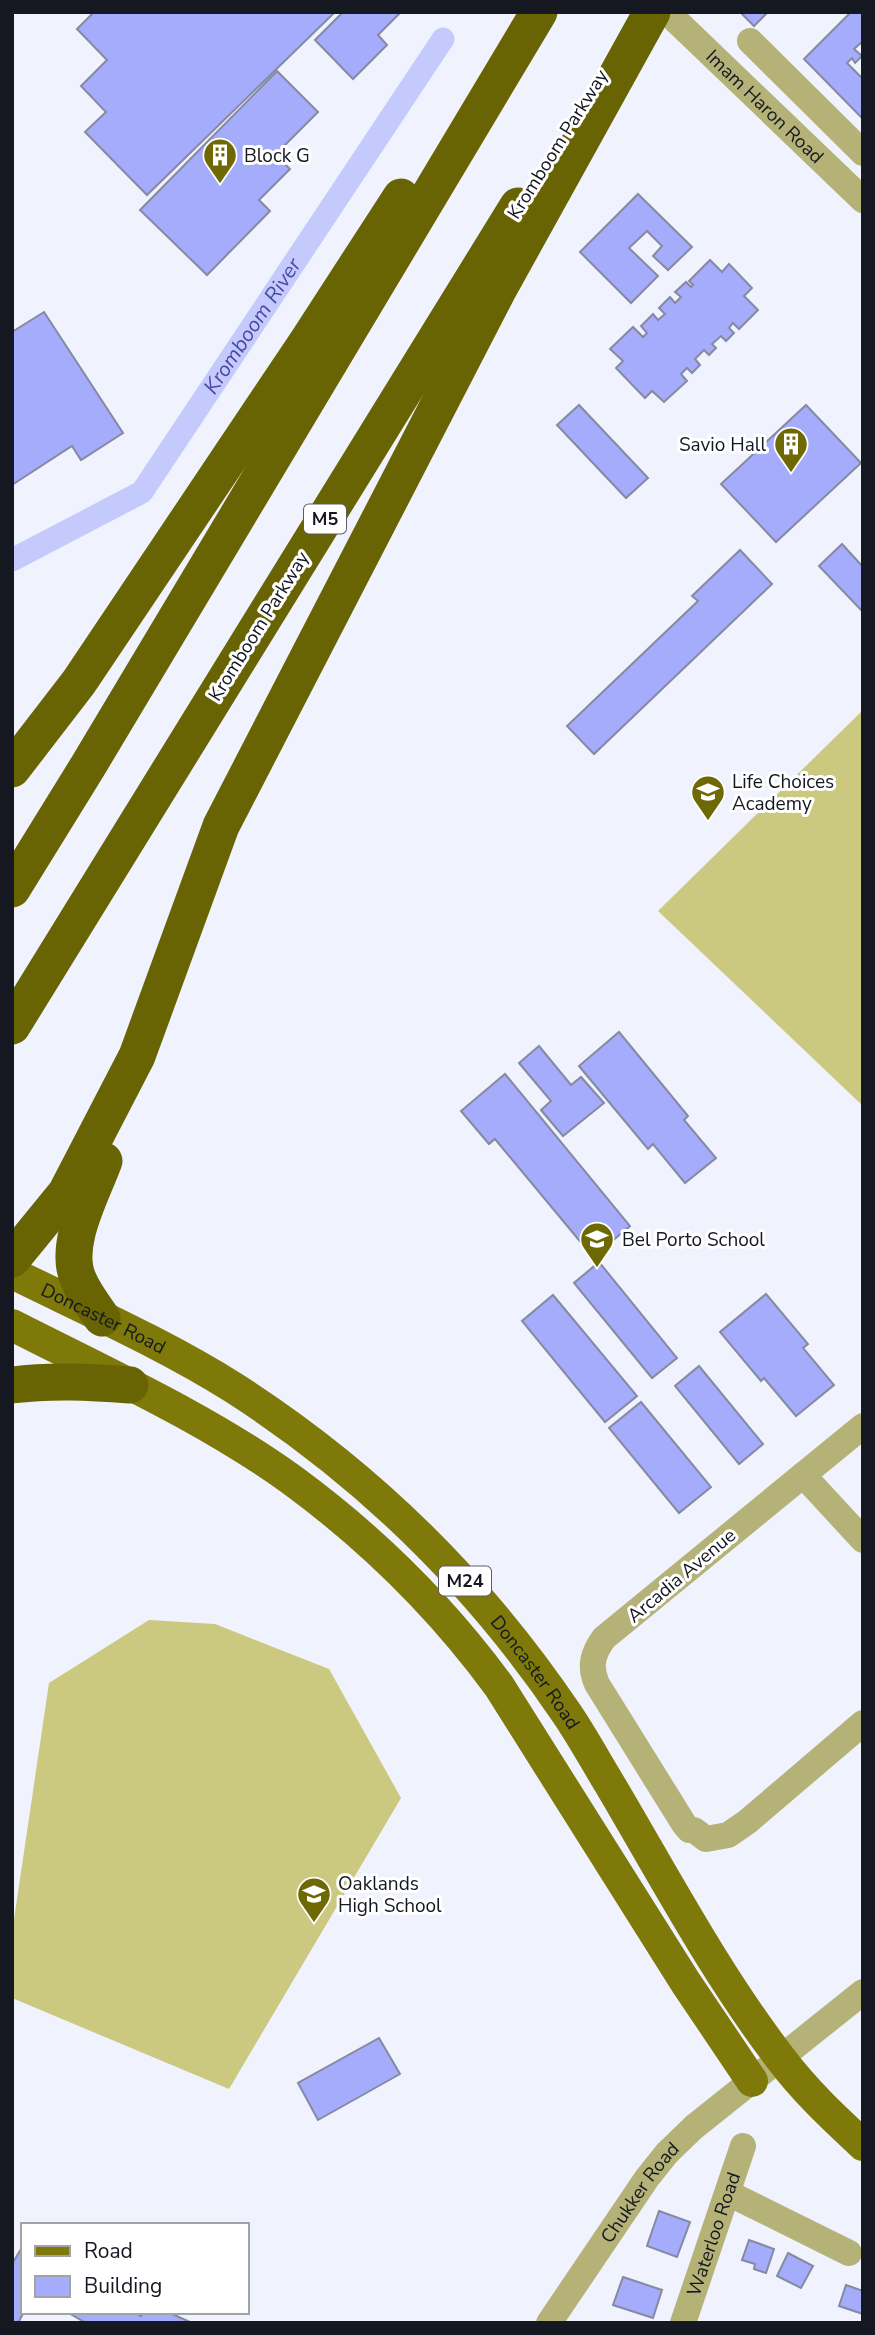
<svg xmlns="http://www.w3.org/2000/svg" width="875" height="2335" viewBox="0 0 875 2335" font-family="'Nunito Sans',sans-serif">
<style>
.garden{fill:#cbc87f}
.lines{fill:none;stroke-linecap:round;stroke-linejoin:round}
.canal{stroke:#c4cafb;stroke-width:23}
.building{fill:#a4acfb;stroke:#8689a2;stroke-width:2}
.minor{stroke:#b4b277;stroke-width:26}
.major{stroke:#7e7908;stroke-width:32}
.highway{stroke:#686403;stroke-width:37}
.labels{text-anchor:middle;stroke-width:6;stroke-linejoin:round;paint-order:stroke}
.shield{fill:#fff;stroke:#5c5d64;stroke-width:2}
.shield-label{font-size:18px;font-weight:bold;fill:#161821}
.street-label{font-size:19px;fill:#161821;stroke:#fff}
.poi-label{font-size:19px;fill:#161821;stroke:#fff;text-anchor:start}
.water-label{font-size:21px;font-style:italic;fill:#4849a4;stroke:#fff}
</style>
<rect width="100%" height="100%" fill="#f0f2fd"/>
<g class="garden">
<path d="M863,710V1106L658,911Z"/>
<path d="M149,1620L215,1624L329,1669L401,1798L229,2089L12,1998V1933L49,1683Z"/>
</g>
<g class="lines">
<path class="canal" id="s1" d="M12,560L142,492L443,39"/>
</g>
<g class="building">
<path d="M94,12H335L147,195L85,132L106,112L81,86L107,60L77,29Z"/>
<path d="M343,12H401L378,35L387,45L353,79L315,40Z"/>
<path d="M740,12H768L754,26Z"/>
<path d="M851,12H863V41L854,49L862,56L855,63L852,58L847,63L863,79V119L804,59Z"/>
<path d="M277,71L318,112L275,155L290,169L259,200L270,211L207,275L140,210Z"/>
<path d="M638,194L692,247L668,270L653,256L662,246L647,231L629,248L658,276L631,303L580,252Z"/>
<path d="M710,260L722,272L729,264L752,288L744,296L758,310L739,329L733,323L729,328L734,333L726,341L721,336L712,344L716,348L709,355L704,350L695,359L700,365L692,373L687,368L681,374L687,381L664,402L652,391L645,398L616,368L623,361L610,349L633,327L643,337L647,333L641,326L653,314L658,320L665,314L659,308L670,297L675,303L681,297L675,292L686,282L691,287L693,285L689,281Z"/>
<path d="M44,312L123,433L81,460L72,446L12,485V332Z"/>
<path d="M579,405L648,478L626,498L557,425Z"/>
<path d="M806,405L861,463L776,542L721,484Z"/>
<path d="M842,544L863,567V612L819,566Z"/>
<path d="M740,550L772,584L594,754L567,726L698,601L692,596Z"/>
<path d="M619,1032L688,1116L684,1120L716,1158L685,1183L653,1144L648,1149L579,1066Z"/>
<path d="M539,1046L571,1085L581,1077L604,1103L563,1136L541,1110L551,1101L519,1063Z"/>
<path d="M505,1074L630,1226L593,1257L495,1139L489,1144L461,1111Z"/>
<path d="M599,1262L677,1358L652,1378L574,1283Z"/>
<path d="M766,1294L808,1344L803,1348L834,1385L796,1416L764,1378L761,1381L720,1332Z"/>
<path d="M553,1295L637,1396L605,1422L522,1321Z"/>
<path d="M699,1366L763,1444L739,1464L675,1386Z"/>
<path d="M641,1402L711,1487L679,1513L609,1428Z"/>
<path d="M379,2038L400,2074L318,2120L298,2083Z"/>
<path d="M659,2211L690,2222L677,2257L647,2246Z"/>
<path d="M749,2240L774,2249L766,2273L754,2269L755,2264L742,2260Z"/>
<path d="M21,2249L23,2250L24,2312L18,2323H12V2264Z"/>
<path d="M788,2253L813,2266L801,2288L777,2276Z"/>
<path d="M623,2277L662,2290L653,2318L613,2305Z"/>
<path d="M846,2285L863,2291V2314L839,2306Z"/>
<path d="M67,2312H134L141,2316L143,2312H168L192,2323H86Z"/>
</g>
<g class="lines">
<g class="minor">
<path id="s2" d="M667,12L863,200"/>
<path d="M750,41L863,153"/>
<path d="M863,1426L604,1638C593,1653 589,1666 597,1684L684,1824L689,1830H694L706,1839L728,1835L747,1822L863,1723"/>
<path d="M803,1475L863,1540"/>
<path d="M728,2193L849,2253"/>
<path id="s3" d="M549,2323L647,2178L667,2153L694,2127L863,1992"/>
<path id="s4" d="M683,2323L743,2146"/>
</g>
<g class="major">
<path id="s5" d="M12,1273C87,1310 164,1344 234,1388C368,1474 478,1582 567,1714C582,1736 595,1760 609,1783C664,1876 715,1973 781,2059C805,2091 834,2118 863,2145"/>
<path d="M12,1325C106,1373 206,1418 292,1480C371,1538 441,1607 499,1686L686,1983L752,2081"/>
</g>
<g class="highway">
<path d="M12,769L79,682L307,342L401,197"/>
<path d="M12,889L88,766L539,12"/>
<path d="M12,1026L518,206"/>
<path d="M12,1259L66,1193L137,1056L221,826L498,290L652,12"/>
<path d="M102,1318C94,1306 84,1293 79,1281C62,1246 92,1194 104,1161"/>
<path d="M12,1385C52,1380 90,1382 130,1385"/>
</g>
</g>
<defs>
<g id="building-pin" transform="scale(1.75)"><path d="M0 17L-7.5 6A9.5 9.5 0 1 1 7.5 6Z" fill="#6e6903" stroke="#fff"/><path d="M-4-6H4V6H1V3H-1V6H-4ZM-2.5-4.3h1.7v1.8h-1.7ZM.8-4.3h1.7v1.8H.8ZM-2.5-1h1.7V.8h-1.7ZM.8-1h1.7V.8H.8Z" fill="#fff"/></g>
<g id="university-pin" transform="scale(1.75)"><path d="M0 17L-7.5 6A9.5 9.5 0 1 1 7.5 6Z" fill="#6e6903" stroke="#fff"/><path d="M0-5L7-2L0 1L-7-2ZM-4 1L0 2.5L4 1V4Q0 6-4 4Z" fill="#fff"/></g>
<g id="school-pin" transform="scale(1.75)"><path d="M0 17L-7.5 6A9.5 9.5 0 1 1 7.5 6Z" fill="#6e6903" stroke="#fff"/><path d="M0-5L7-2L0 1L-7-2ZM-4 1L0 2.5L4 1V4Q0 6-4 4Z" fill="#fff"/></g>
</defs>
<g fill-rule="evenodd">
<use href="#building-pin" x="220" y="155"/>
<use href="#building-pin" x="791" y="444"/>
<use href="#university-pin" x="708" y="792"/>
<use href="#school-pin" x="597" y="1239"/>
<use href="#school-pin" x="314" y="1894"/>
</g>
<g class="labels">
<g class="shield">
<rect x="304" y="504.5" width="42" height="29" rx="5"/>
<rect x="439" y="1566.5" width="52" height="29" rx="5"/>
</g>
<g class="shield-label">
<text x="325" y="525">M5</text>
<text x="465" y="1587">M24</text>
</g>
<g class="street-label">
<text dy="7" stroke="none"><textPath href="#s2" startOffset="136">Imam Haron Road</textPath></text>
<text transform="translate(557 144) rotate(-58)" y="7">Kromboom Parkway</text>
<text transform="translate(258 626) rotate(-58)" y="7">Kromboom Parkway</text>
<text dy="7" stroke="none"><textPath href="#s5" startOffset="102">Doncaster Road</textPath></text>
<text transform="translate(681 1575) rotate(-40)" y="7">Arcadia Avenue</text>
<text dy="7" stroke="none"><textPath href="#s5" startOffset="667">Doncaster Road</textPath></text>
<text dy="7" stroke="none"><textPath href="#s3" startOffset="159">Chukker Road</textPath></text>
<text dy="7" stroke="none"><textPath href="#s4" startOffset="94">Waterloo Road</textPath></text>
</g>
<g class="poi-label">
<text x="244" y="162">Block G</text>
<text x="766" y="451" text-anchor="end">Savio Hall</text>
<text x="732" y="788">Life Choices<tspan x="732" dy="22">Academy</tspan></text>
<text x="622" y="1246">Bel Porto School</text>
<text x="338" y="1890">Oaklands<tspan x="338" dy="22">High School</tspan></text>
</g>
<g class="water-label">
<text dy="7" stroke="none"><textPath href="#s1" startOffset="346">Kromboom River</textPath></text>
</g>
</g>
<rect width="875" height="2335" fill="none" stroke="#161821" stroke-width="28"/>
<rect x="21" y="2223" width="228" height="91" fill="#ffffff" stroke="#a2a3a6" stroke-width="2"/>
<rect x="35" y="2246" width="35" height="10" fill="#7e7908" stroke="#a2a3a6" stroke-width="2"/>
<text x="84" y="2258" font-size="21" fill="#161821">Road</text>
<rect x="35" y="2276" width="35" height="21" fill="#a4acfb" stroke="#a2a3a6" stroke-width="2"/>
<text x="84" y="2293" font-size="21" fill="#161821">Building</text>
</svg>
